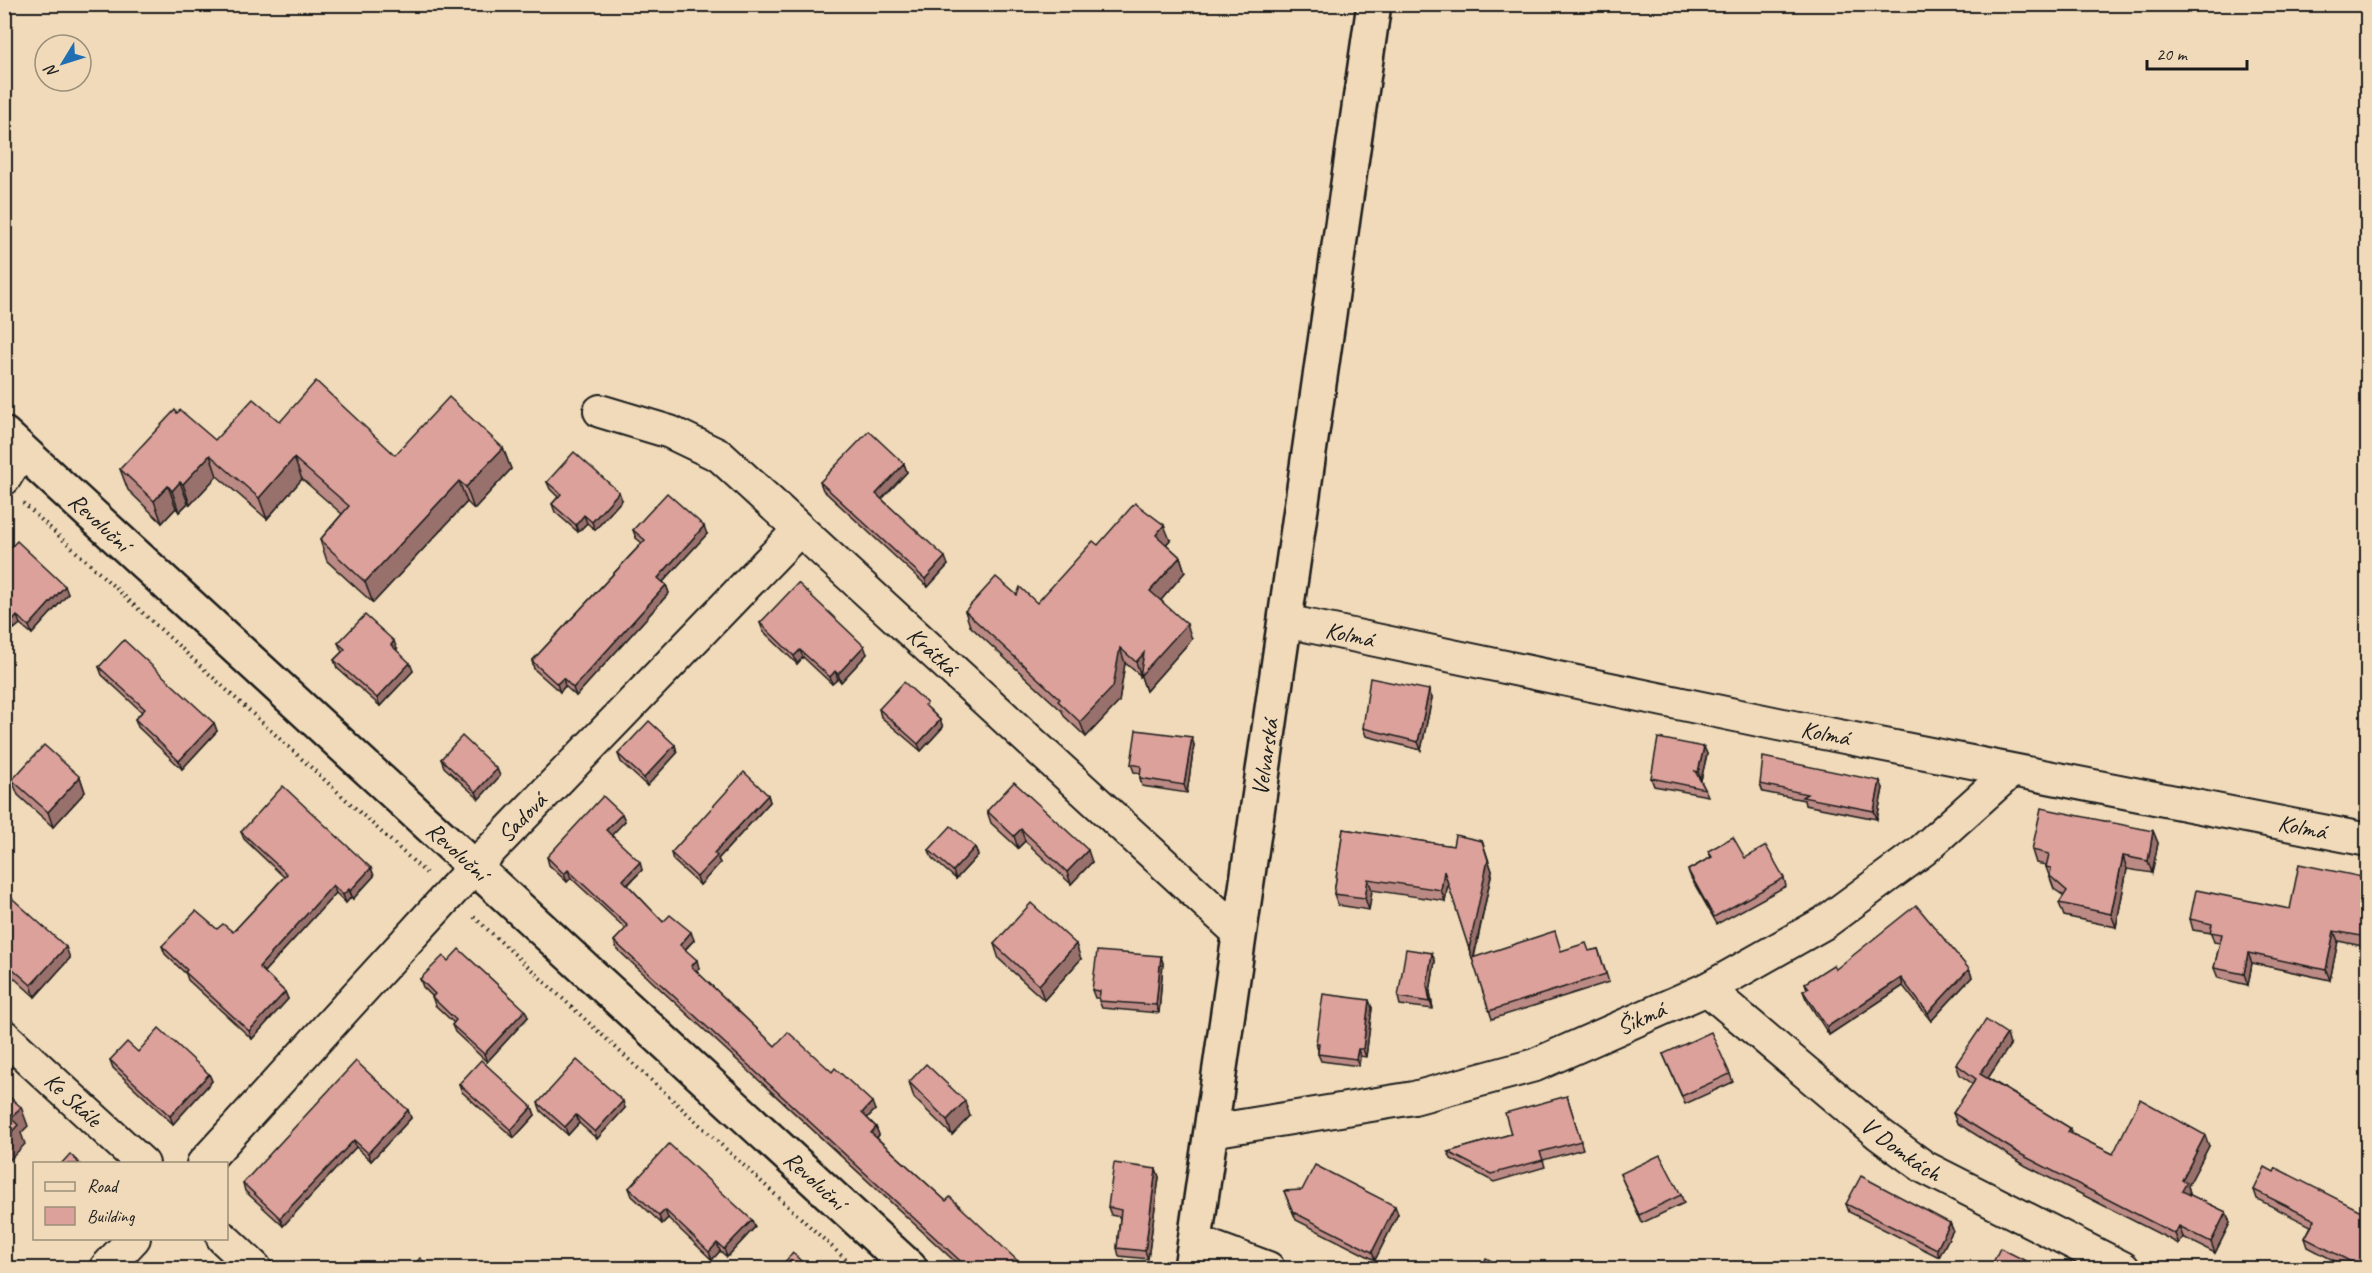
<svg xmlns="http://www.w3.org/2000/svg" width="2372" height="1273" viewBox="0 0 2372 1273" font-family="Caveat,sans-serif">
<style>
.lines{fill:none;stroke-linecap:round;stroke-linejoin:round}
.street-casing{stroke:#1c1c1c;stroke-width:36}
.secondary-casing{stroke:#1c1c1c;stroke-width:38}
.path{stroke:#1c1c1c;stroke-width:4;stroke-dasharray:1.5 4.5;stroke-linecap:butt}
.street{stroke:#f0dab9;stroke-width:32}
.secondary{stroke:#f0dab9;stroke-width:33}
.wall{fill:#bc8a84;stroke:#1c1c1c;stroke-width:1.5}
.shaded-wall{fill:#99716c;stroke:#1c1c1c;stroke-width:1.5}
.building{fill:#dba19a;stroke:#1c1c1c;stroke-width:1.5}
.labels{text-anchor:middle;stroke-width:6;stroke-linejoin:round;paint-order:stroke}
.street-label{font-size:24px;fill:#1c1c1c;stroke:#f0dab9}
</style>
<rect width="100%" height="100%" fill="#f0dab9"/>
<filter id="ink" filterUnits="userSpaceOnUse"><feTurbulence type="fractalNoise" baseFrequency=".0167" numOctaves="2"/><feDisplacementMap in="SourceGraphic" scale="12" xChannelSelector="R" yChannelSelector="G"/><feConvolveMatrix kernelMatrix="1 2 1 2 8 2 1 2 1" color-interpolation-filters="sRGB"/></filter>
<g filter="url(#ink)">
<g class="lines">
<g class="street-casing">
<g id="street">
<path id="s1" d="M600,411L670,432L720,456L1239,933"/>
<path d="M4,479L22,450"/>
<path id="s2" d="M1285,621L1778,724L2368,840"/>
<path id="s3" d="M1707,989L1879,1134L1924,1167L2123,1268"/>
<path id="s4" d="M4,1036L143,1164"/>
<path id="s5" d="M1211,1131L1414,1098L1535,1065L1707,989L1824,923L1923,850L2011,771"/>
<path id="s6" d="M203,1164L475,866L799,530"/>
<path d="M223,1238L255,1268"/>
<path d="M1195,1241L1268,1268"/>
<path d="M106,1268L134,1238"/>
</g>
</g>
<g class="secondary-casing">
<g id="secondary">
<path id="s7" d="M4,434L910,1268"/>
<path id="s8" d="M1191,1268L1374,4"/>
</g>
</g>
<g class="path">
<path d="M23,503L426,873"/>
<path d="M474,917L855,1268"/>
</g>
<use href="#street" class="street"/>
<use href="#secondary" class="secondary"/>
</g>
<g class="wall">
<path d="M280,422L395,455L503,448L511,469L474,509L467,502L373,603L327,561L320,540L342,514L302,479L267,519L217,476L190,505L188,503L179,512L176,508L162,523L128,490L120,469Z"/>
<path d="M904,464L907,472L882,499L948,565L928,587L823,490L820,482Z"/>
<path d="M547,482L622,500L595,530L587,523L578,532L555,512L552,504L558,497L550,489Z"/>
<path d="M633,530L707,534L663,582L666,585L669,593L576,696L565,686L560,692L534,669L532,661L642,543L636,538Z"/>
<path d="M1170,540L1166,544L1180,557L1185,572L1161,600L1192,639L1146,691L1141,676L1125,663L1119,702L1086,737L1064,716L1062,711L970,626L965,611L1017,595L1037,603L1098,545Z"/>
<path d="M4,554L68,594L32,634L20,624L14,629L4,621Z"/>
<path d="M760,623L867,654L841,682L838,679L832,684L803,657L797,664L763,631Z"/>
<path d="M338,643L397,649L396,650L413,671L380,706L337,668L334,660L342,652Z"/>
<path d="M99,667L214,723L217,731L182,769L138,727L135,719L142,712L102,675Z"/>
<path d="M1432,698L1421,750L1366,736L1363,728Z"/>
<path d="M879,709H929L940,720L943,727L921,751L881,717Z"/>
<path d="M675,745L677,753L647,786L621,762L618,754Z"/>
<path d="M1194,745L1187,793L1142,786L1140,778V773L1134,772L1131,764Z"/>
<path d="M1704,747L1707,754L1701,780L1700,779L1705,789L1708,796L1654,786L1651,778Z"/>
<path d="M441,759L497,769L500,776L479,799L444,767Z"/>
<path d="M80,777L85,792L53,827L18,795L12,780Z"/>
<path d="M1760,784L1883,788L1877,819L1805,805L1804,800L1763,792Z"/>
<path d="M768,795L770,802L718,859L720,863L700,885L673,860L671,853Z"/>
<path d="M987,811L1092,862L1071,884L1025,841L1018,848L991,823Z"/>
<path d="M622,814L625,821L611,835L642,870L628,885L663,922L694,940L685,950L699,968L696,971L775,1046L875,1110L867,1118L876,1127L879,1135L877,1138L946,1201L1023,1269H963L617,949L614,941L626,929L571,878L567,882L549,865L547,857Z"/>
<path d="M1343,829L1453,846L1482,841L1492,871L1474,958L1561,951H1589L1598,949L1609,982L1492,1019L1448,883L1445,901L1372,890L1369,910L1338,905L1334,894Z"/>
<path d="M2153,831L2158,843L2152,873L2127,869L2116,927L2064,916L2059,903L2064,896L2054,889L2046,867V865L2036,863L2032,850Z"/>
<path d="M241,832L371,868L374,876L353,899L351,897L346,903L336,893L264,972L285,992L288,999L252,1039L188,980L186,974L165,954L162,946L233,932L284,877L244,839Z"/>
<path d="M975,847L978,855L956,879L932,858L929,850Z"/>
<path d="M1708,851L1745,858L1784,878L1786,886L1717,924L1691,878L1688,870L1711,857Z"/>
<path d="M2367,878V947L2338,941L2330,980L2252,963L2248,985L2218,978L2214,968L2220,943L2214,942L2211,933L2193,930L2190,919L2290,909Z"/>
<path d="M4,891L70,958L35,997L4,969Z"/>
<path d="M994,944L1081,959L1044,1000L999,959Z"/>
<path d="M1435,961L1430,992L1433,1009L1400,1005L1398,997Z"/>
<path d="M1163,963L1159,1013L1102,1008L1099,1001V998H1095L1092,990Z"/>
<path d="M1836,969H1969L1972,977L1931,1021L1903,986L1829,1035L1806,999L1803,991L1807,989L1805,983Z"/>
<path d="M420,979L528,1017L487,1062L455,1032L452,1025L454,1023L435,1005L432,996L423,987Z"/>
<path d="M1372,1008L1366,1057L1360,1056L1359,1066L1321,1061L1318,1054V1050L1316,1043Z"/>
<path d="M2010,1045L1988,1078L2070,1128L2072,1134L2113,1154L2209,1146L2188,1186L2190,1193V1195L2226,1212L2230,1223L2215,1253L2183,1237L2179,1244L2026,1166L1957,1123L1953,1113L1973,1084L1960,1075L1956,1064Z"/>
<path d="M138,1052L209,1074L212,1081L173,1124L113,1068L110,1060Z"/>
<path d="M1663,1054L1730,1074L1733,1082L1685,1104Z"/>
<path d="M909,1082L970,1116L952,1135L914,1098Z"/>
<path d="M459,1084L532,1107L535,1115L514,1138L462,1092Z"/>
<path d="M1567,1096L1583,1149L1543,1160L1545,1167L1494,1182L1451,1159L1448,1152L1511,1134Z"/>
<path d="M538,1103L625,1108L597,1139L579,1123L568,1135L541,1111Z"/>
<path d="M408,1110L411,1118L371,1161L356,1147L283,1226L245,1191L243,1183Z"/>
<path d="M1156,1169L1159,1177L1148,1259L1119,1256L1117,1248L1120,1217L1111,1215L1108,1207Z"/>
<path d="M1620,1174L1681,1195L1684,1203L1642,1223Z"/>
<path d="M629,1188L755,1227L727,1257L720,1251L712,1260L668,1218L662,1224L632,1196Z"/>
<path d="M2254,1190L2367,1214V1269H2350L2308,1247L2305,1238L2311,1226L2257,1199Z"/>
<path d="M1284,1191L1398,1214L1375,1260L1296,1220Z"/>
<path d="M1846,1204L1950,1223L1953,1230L1939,1257L1849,1212Z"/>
</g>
<g class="shaded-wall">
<path d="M503,448L511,469L474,509L466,487Z"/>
<path d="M210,455L217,476L190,505L183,484Z"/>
<path d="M294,458L302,479L267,519L259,498Z"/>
<path d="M904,464L907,472L879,502L876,494Z"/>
<path d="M459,481L467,502L373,603L365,582Z"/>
<path d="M180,482L188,503L179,512L172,491Z"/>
<path d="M168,486L176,508L162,523L154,501Z"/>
<path d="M619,492L622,500L595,530L592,522Z"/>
<path d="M584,515L587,523L578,532L576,525Z"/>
<path d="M1164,525L1170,540L1161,550L1156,535Z"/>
<path d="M704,526L707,534L660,585L658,578Z"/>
<path d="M945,557L948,565L928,587L925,579Z"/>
<path d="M1180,557L1185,572L1156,606L1150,591Z"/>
<path d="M666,585L669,593L576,696L573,688Z"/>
<path d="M65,586L68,594L32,634L29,626Z"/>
<path d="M17,616L20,624L14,629L12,622Z"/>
<path d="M1187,624L1192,639L1146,691L1136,662L1144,653Z"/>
<path d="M394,641L397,649L394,652L391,645Z"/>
<path d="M864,646L867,654L841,682L838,674Z"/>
<path d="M1120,648L1125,663L1119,702L1086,737L1080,722Z"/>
<path d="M800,650L803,657L797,664L794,656Z"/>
<path d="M410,663L413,671L380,706L377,698Z"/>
<path d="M835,671L838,679L832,684L830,677Z"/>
<path d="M563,678L565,686L560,692L557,684Z"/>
<path d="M1429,690L1432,698L1421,750L1418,742Z"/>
<path d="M940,720L943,727L921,751L918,744Z"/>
<path d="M214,723L217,731L182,769L179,761Z"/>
<path d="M1192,737L1194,745L1187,793L1184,785Z"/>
<path d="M675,745L677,753L647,786L644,778Z"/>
<path d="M1704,747L1707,754L1701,780L1698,772Z"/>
<path d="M497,769L500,776L479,799L476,792Z"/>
<path d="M80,777L85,792L53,827L48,812Z"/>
<path d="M1880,781L1883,788L1877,819L1874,811Z"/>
<path d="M768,795L770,802L718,859L720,863L700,885L697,877L714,853Z"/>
<path d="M622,814L625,821L609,838L606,830Z"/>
<path d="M1021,829L1025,841L1018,848L1014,836Z"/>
<path d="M2153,831L2158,843L2152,873L2148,861Z"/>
<path d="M1482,841L1492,871L1473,960L1469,949Z"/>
<path d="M975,847L978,855L956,879L953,871Z"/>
<path d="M1088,850L1092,862L1071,884L1067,872Z"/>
<path d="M2123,856L2127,869L2116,927L2111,914Z"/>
<path d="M640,862L642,870L625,887L623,880Z"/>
<path d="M371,868L374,876L353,899L350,891Z"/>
<path d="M568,870L571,878L567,882L564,874Z"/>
<path d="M1444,871L1448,882L1445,901L1441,890Z"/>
<path d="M1368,879L1372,890L1369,910L1365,898Z"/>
<path d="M333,885L336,893L261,975L259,967Z"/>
<path d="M349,889L351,897L346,903L343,895Z"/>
<path d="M2334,931L2338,941L2330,980L2326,970Z"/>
<path d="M691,932L694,940L682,952L680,945Z"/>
<path d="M1076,944L1081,959L1044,1000L1039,985Z"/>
<path d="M66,947L70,958L35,997L31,985Z"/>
<path d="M1432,953L1435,961L1430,992L1433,1009L1430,1002L1427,985Z"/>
<path d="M2248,953L2252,963L2248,985L2244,974Z"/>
<path d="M1161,956L1163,963L1159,1013L1156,1005Z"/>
<path d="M697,960L699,968L694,974L691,966Z"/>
<path d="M1969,969L1972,977L1931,1021L1928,1013Z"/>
<path d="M1901,978L1903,986L1829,1035L1827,1027Z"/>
<path d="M285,992L288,999L252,1039L249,1031Z"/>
<path d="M1369,1000L1372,1008L1366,1057L1363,1049Z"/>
<path d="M525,1010L528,1017L487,1062L484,1054Z"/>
<path d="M2007,1034L2010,1045L1984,1084L1980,1074Z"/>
<path d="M1358,1049L1360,1056L1359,1066L1356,1059Z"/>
<path d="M209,1074L212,1081L173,1124L170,1116Z"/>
<path d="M623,1101L625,1108L597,1139L595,1132Z"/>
<path d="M965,1101L970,1116L952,1135L947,1120Z"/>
<path d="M872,1102L875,1110L864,1121L862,1113Z"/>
<path d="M21,1107L28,1126L21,1133L25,1144L4,1166V1140L11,1118Z"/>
<path d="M532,1107L535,1115L514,1138L511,1130Z"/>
<path d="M408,1110L411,1118L371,1161L368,1153Z"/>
<path d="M576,1115L579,1123L568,1135L565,1127Z"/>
<path d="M876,1127L879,1135L874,1140L871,1133Z"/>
<path d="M2205,1135L2209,1146L2188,1186L2190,1193L2186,1202L2182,1191V1180Z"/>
<path d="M354,1140L356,1147L283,1226L280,1218Z"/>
<path d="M1156,1169L1159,1177L1148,1259L1145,1251Z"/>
<path d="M1395,1206L1398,1214L1375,1260L1372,1252Z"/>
<path d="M665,1210L668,1218L662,1224L659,1216Z"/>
<path d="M2226,1212L2230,1223L2215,1253L2211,1242Z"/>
<path d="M752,1220L755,1227L727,1257L724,1249Z"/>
<path d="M1950,1223L1953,1230L1939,1257L1937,1249Z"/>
<path d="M2179,1226L2183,1237L2179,1244L2175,1234Z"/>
<path d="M717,1243L720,1251L712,1260L709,1252Z"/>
<path d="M1021,1264L1023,1269H1017Z"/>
</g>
<g class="building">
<path d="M316,381L395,455L449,397L503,448L466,487L459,481L365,582L320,540L349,506L294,458L259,498L210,455L183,484L180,482L172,491L168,486L154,501L120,469L175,410L177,413L180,410L215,440L253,399L280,422Z"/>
<path d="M869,431L904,464L876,494L945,557L925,579L820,482Z"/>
<path d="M574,452L619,492L592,522L584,515L576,525L552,504L561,494L547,482Z"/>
<path d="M667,493L704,526L658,578L666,585L573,688L563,678L557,684L532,661L645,540L633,530Z"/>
<path d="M1135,503L1164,525L1156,535L1180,557L1150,591L1187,624L1140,676L1144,653L1136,662L1120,648L1113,687L1080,722L1058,701L1060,699L965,611L996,577L1017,595L1020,587L1037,603L1093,541L1098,545Z"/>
<path d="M17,541L65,586L29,626L17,616L12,622L4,615V554Z"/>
<path d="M798,583L864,646L838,674L835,671L830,677L800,650L794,656L760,623Z"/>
<path d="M365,615L394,641L391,645L410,663L377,698L334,660L345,649L338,643Z"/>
<path d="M124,640L214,723L179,761L135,719L145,709L99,667Z"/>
<path d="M1370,678L1429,690L1418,742L1363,728Z"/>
<path d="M904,682L927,703L925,705L940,720L918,744L879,709Z"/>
<path d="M649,721L675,745L644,778L618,754Z"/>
<path d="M1136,730L1192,737L1184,785L1140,778L1141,766L1131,764Z"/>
<path d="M462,736L497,769L476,792L441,759Z"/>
<path d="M1658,738L1704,747L1698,772L1695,771L1705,789L1651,778Z"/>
<path d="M44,745L80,777L48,812L12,780Z"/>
<path d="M1763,757L1880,781L1874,811L1802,797L1807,794L1760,784Z"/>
<path d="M744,772L768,795L714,853L717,856L697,877L671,853Z"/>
<path d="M1014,782L1088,850L1067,872L1021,829L1014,836L987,811Z"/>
<path d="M283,786L371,868L350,891L349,889L343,895L333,885L259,967L285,992L249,1031L185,972L187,970L162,946L196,911L217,929L223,924L233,932L287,874L241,832Z"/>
<path d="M603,796L622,814L606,830L640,862L623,880L663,922L670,915L691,932L680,945L697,960L691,966L775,1046L788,1032L832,1072L835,1068L872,1102L862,1113L876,1127L871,1133L946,1201L950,1197L1021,1264L1017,1269H969L614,941L628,926L568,870L564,874L547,857Z"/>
<path d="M2041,808L2153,831L2148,861L2123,856L2111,914L2059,903L2067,891L2050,876L2051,868L2046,867L2049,854L2032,850Z"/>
<path d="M951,826L975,847L953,871L929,850Z"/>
<path d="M1343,829L1453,846L1455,835L1482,841L1488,860L1469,949L1444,871L1441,890L1368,879L1365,898L1334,894Z"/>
<path d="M1733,837L1745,858L1766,846L1784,878L1714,917L1688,870L1712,857L1708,851Z"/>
<path d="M2299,864L2367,878V937L2334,931L2326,970L2248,953L2244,974L2214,968L2222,934L2210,932L2212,924L2190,919L2196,890L2290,909Z"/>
<path d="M4,891L66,947L31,985L4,961Z"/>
<path d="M1031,903L1076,944L1039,985L994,944Z"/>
<path d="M1916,905L1969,969L1928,1013L1901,978L1827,1027L1803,991L1809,988L1805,983L1833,965L1836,969Z"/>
<path d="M1555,931L1561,951L1586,943L1589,951L1598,949L1606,974L1489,1011L1472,958Z"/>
<path d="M459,949L525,1010L484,1054L452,1025L456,1020L432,997L435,994L420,979L443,956L448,961Z"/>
<path d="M1406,949L1432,953L1427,985L1430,1002L1398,997Z"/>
<path d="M1097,951L1161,956L1156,1005L1099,1001L1100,991L1092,990Z"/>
<path d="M1323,994L1369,1000L1363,1049H1358L1356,1059L1318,1054L1319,1043H1316Z"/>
<path d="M1986,1020L2007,1034L1980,1074L2070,1128L2068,1132L2113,1154L2140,1099L2205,1135L2182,1180L2187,1182L2182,1191L2226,1212L2211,1242L2179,1226L2175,1234L2022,1155L1953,1113L1976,1079L1956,1064Z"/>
<path d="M159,1028L209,1074L170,1116L110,1060L127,1042L138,1052Z"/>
<path d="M1711,1032L1730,1074L1682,1096L1663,1054Z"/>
<path d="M481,1060L532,1107L511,1130L459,1084Z"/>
<path d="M577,1060L623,1101L595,1132L576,1115L565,1127L538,1103Z"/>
<path d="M356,1061L408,1110L368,1153L354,1140L280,1218L243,1183Z"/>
<path d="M926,1064L965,1101L947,1120L909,1082Z"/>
<path d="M4,1092L21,1107L11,1118L18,1125L4,1140Z"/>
<path d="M1567,1096L1581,1141L1540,1152L1543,1160L1491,1174L1448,1152L1511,1134L1505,1113Z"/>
<path d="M669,1144L752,1220L724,1249L717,1243L709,1252L665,1210L659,1216L629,1188Z"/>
<path d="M70,1154L80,1164H61Z"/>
<path d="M1660,1155L1681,1195L1639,1215L1620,1174Z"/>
<path d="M1114,1163L1156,1169L1145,1251L1117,1248L1121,1210L1108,1207Z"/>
<path d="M1315,1165L1395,1206L1372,1252L1293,1212L1284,1191L1302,1190Z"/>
<path d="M2265,1167L2274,1172L2276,1168L2367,1214V1269H2365L2305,1238L2315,1220L2254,1190Z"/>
<path d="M1861,1176L1950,1223L1937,1249L1846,1204Z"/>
<path d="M2000,1248L2042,1269H1990Z"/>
<path d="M793,1253L809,1269H778Z"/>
<path d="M420,1258L431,1269H410Z"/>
<path d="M1486,1258L1506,1269H1481Z"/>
</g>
</g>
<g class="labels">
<g class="street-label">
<text dy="8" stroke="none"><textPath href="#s7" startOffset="130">Revoluční</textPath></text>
<text dy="8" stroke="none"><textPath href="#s2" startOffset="66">Kolmá</textPath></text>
<text dy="8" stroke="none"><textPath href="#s1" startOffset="417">Krátká</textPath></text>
<text dy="8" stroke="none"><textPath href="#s2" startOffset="552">Kolmá</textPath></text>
<text dy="8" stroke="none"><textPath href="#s8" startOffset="516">Velvarská</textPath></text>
<text dy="8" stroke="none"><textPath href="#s6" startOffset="471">Sadová</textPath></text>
<text dy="8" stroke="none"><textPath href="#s2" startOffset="1038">Kolmá</textPath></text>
<text dy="8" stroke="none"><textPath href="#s7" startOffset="616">Revoluční</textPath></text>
<text dy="8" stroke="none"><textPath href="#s5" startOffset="447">Šikmá</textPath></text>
<text dy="8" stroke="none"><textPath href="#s4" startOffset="94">Ke Skále</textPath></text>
<text dy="8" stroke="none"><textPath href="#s3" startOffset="252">V Domkách</textPath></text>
<text dy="8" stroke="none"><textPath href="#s7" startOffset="1102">Revoluční</textPath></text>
</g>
</g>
<rect width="2372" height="1273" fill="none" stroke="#f0dab9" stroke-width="24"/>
<rect x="12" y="12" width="2348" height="1249" fill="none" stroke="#1c1c1c" stroke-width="2" filter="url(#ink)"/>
<rect x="33" y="1162" width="195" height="78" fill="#f0dab9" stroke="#9b8e7a" stroke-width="1.5"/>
<rect x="45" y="1182" width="30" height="9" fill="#f0dab9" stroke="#9b8e7a" stroke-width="1.5"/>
<text x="87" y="1192" font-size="18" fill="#1c1c1c">Road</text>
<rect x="45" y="1207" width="30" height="18" fill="#dba19a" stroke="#9b8e7a" stroke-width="1.5"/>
<text x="87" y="1222" font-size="18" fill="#1c1c1c">Building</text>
<g transform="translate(63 63) rotate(232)"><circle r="28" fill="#f0dab9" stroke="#9b8e7a" stroke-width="1.5"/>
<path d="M0-4.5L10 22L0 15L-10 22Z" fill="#1f6fb2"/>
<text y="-9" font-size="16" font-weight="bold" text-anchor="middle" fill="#1c1c1c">N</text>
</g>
<path d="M2147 60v9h100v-9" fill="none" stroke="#1c1c1c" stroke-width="3"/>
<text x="2156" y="60" font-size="18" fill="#1c1c1c" stroke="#f0dab9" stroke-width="4.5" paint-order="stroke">20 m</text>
</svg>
